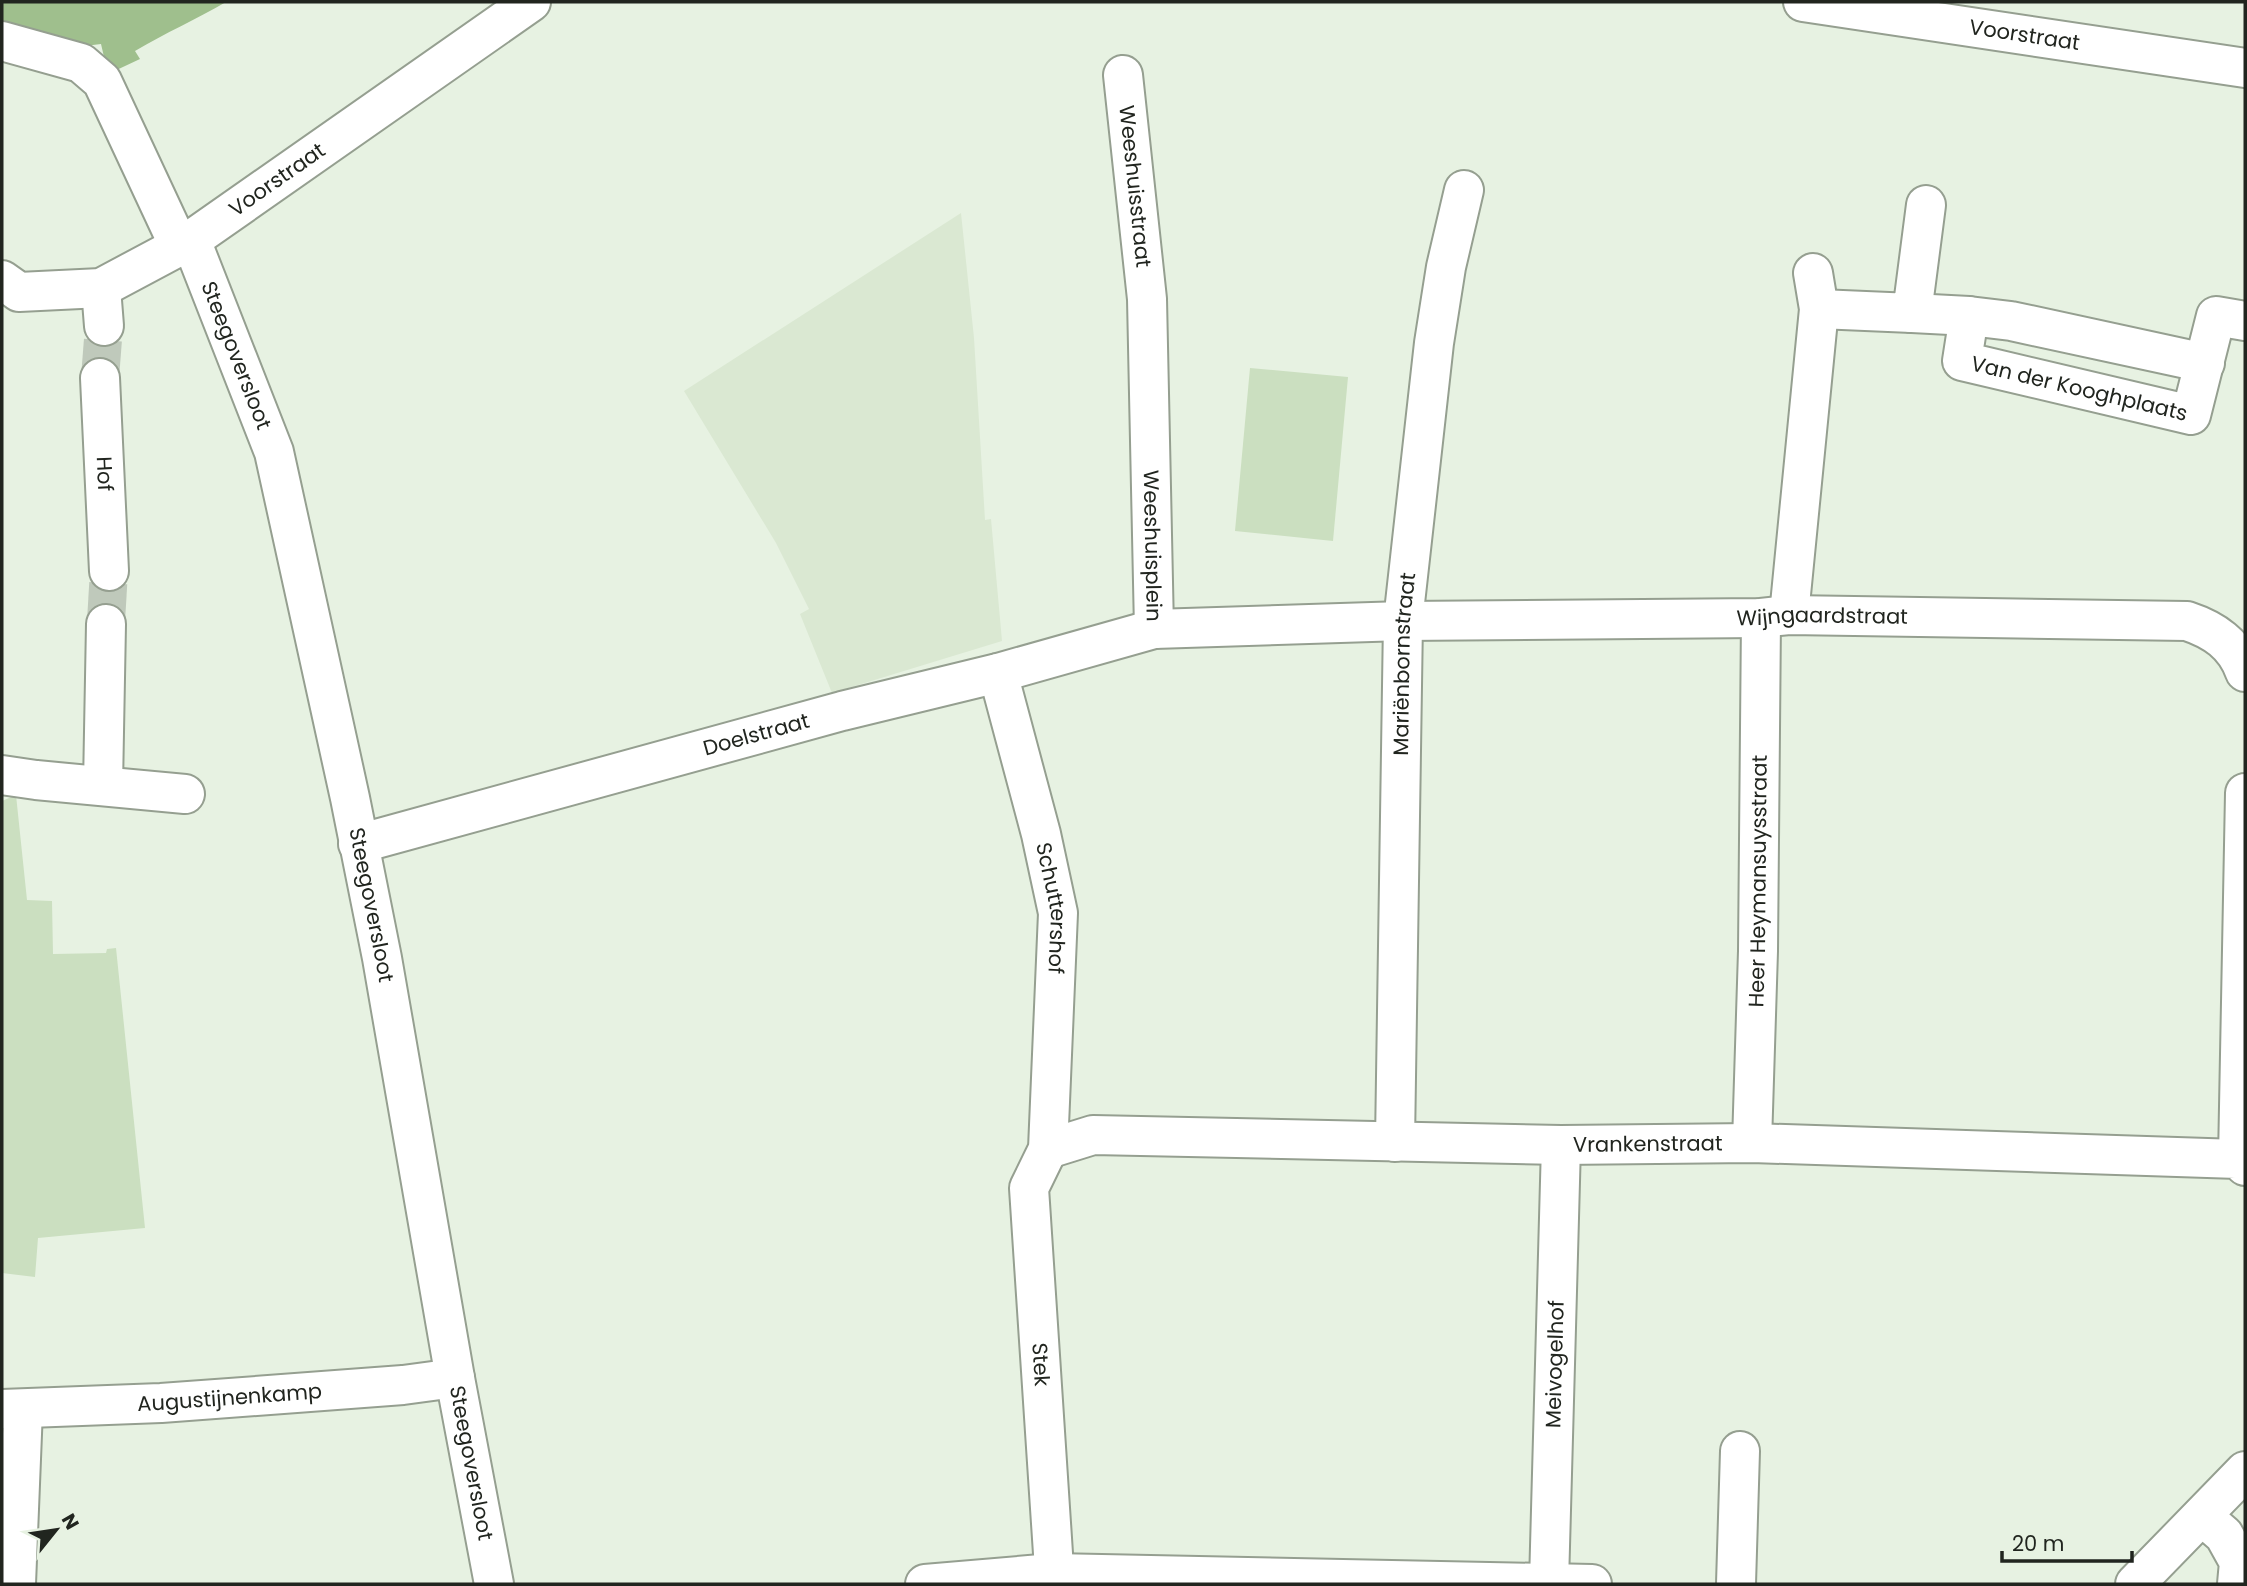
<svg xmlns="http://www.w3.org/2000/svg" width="2247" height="1586" viewBox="0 0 2247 1586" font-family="Poppins,sans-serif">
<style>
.built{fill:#dae8d2}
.green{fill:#cbdfc0}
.water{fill:#9fbf8d}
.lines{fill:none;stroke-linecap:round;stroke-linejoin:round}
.minor-tunnel{stroke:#bfc9bb;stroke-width:38;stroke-dasharray:38 19;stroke-linecap:butt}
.minor-casing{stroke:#959f90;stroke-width:42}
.minor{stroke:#fff;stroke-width:38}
.labels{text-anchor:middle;stroke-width:5;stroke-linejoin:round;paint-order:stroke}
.street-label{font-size:21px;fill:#21251f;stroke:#e7f2e2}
</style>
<rect width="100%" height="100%" fill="#e7f2e2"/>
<path class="built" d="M961,213L974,338L985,520L991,519L1002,641L832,693L800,614L809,609L776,543L684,391Z"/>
<g class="green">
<path d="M1250,368L1348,377L1333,541L1235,531Z"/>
<path d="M16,795L27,900L52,901L53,954L106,953L107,949L116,948L145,1228L38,1238L35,1277L2,1273V801Z"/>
</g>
<path class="water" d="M2,2H226C197,19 165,33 135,51L140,59L108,74L101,44L68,48L2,30Z"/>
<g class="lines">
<g class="minor-tunnel">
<path d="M100,378L104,326"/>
<path d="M106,621L109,571"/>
</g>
<g class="minor-casing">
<g id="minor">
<path id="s1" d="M1803,2L2245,68"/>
<path d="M2,41L81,63L102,81L179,246"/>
<path id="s2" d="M1123,75L1147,299L1154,629"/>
<path id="s3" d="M191,240L274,452L350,798L382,958L455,1378L494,1584"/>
<path id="s4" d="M2,280L19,292L101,288L191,240L531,2"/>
<path d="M101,288L104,326"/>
<path d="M1819,309L1912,313L1926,205"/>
<path d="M1912,313L1969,316L2011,321L2205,363"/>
<path id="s5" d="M1969,316L1962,361L2191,415L2216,316L2245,321"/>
<path id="s6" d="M100,378L109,571"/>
<path d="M1789,615L1819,309L1813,273"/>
<path id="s7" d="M998,673L1041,834L1058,913L1048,1149L1029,1188L1055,1584"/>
<path d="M2,775L36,780L185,794"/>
<path d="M103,786L106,624"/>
<path id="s8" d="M358,844L842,711L998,673L1154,629L1403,621L1761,618L1789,615L2187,621C2214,630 2235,644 2245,672"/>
<path id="s9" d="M1395,1142L1403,621L1434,343L1446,267L1464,190"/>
<path id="s10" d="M1752,1143L1758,951L1761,618"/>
<path id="s11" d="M1048,1149L1093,1135L1561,1145L1752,1143L2238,1159L2245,1166"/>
<path d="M2238,1159L2245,793"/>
<path id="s12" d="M2,1409L161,1403L403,1385L455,1378"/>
<path d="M2202,1516L2224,1535L2239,1562L2237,1584"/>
<path id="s13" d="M1549,1583L1561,1145"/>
<path d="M16,1584L23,1409"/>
<path d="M925,1584L1053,1573L1592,1584"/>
<path d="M1736,1584L1740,1451"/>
<path d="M2135,1584L2245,1471"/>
</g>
</g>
<use href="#minor" class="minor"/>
</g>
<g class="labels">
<g class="street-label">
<text dy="7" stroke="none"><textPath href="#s1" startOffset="224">Voorstraat</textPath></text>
<text dy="7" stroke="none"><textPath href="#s4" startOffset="310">Voorstraat</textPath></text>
<text dy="7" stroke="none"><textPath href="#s2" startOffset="112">Weeshuisstraat</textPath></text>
<text dy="7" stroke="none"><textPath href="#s3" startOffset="124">Steegoversloot</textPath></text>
<text dy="7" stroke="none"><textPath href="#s5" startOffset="166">Van der Kooghplaats</textPath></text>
<text dy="7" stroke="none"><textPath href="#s6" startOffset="96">Hof</textPath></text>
<text dy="7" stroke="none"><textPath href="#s2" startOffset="472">Weeshuisplein</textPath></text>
<text dy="7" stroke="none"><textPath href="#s8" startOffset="1493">Wijngaardstraat</textPath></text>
<text dy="7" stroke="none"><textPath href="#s9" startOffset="478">Mariënbornstraat</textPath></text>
<text dy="7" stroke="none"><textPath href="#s8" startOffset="413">Doelstraat</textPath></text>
<text dy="7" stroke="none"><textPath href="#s10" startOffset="262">Heer Heymansuysstraat</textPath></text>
<text dy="7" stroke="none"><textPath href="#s3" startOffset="691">Steegoversloot</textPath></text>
<text dy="7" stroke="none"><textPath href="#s7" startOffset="242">Schuttershof</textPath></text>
<text dy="7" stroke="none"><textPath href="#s11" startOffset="602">Vrankenstraat</textPath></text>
<text dy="7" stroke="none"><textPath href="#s13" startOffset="219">Meivogelhof</textPath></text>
<text dy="7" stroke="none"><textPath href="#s7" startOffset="704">Stek</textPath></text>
<text dy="7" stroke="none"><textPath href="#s12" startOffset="228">Augustijnenkamp</textPath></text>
<text dy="7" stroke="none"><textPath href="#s3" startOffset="1258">Steegoversloot</textPath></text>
</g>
</g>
<rect width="2247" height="1586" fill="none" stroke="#21251f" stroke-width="7"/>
<g transform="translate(56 1530) rotate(60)" stroke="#e7f2e2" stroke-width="5" paint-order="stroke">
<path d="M0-5L12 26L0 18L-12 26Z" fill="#21251f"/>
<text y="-10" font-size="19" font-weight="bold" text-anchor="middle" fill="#21251f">N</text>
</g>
<path d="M2002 1551v10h130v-10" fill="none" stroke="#21251f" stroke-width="3.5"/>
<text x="2012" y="1551" font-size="21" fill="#21251f" stroke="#e7f2e2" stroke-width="5" paint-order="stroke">20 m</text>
</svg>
